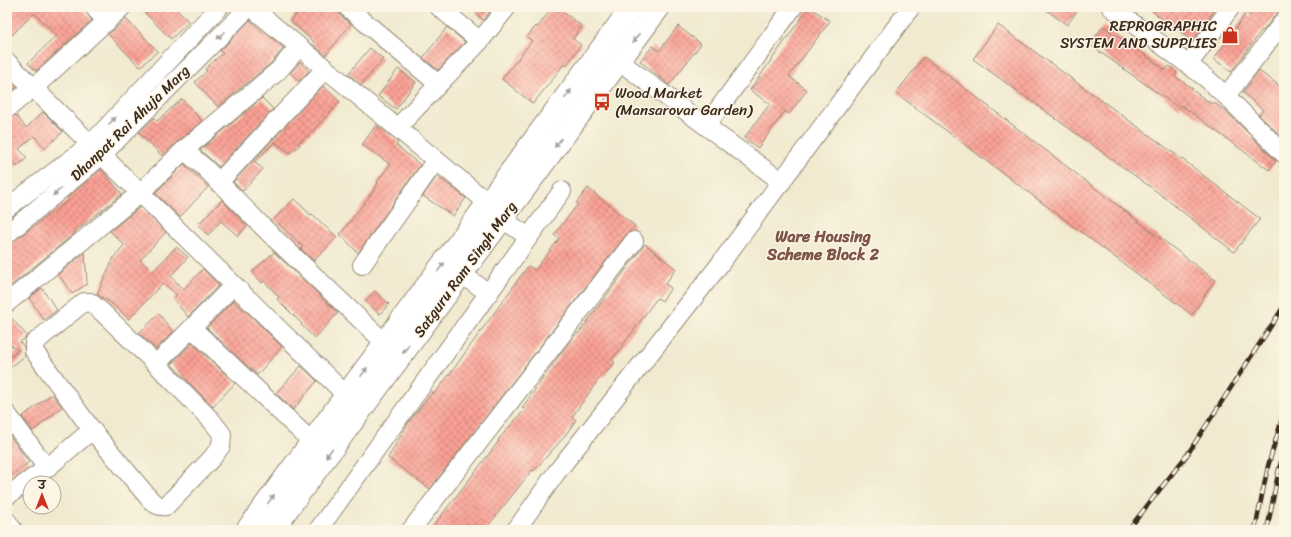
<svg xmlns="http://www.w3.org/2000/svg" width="1291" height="537" viewBox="0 0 1291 537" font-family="Sriracha,'Playpen Sans Deva',sans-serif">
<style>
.building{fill:url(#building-cross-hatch)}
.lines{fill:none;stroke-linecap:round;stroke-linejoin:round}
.minor-casing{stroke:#968a77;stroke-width:20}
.major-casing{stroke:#968a77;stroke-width:24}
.minor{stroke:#fff;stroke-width:18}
.major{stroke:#fff;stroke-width:22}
.rail-casing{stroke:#3b2a1e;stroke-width:4.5}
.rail{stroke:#fcf5e5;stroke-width:3;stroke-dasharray:9;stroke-linecap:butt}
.oneway{fill:#a79f9a}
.labels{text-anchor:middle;stroke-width:3;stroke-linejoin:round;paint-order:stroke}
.poi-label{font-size:15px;fill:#3b2a1e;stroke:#fcf5e5;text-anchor:end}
.street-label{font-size:15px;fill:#3b2a1e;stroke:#fcf5e5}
.neighbourhood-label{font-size:16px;font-weight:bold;fill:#7e5448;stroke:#fcf5e5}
</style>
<defs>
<pattern id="building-cross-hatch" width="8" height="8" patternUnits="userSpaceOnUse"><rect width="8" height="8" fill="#fba195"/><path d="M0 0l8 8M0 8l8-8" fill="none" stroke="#cc8379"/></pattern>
</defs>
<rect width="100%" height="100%" fill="#fcf5e5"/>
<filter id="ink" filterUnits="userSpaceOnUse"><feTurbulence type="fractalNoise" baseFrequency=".025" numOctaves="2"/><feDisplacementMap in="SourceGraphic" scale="8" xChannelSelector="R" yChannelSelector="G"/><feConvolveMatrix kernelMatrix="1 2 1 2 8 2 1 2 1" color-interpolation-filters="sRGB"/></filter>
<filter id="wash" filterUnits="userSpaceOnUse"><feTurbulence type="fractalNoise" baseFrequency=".012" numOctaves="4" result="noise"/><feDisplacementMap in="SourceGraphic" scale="16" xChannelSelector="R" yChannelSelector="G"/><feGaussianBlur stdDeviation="0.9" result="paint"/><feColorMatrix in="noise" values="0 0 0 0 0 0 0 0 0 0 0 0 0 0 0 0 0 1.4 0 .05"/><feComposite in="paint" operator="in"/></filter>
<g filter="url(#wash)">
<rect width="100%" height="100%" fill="#f1ead0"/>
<g id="blocks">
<g class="building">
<path d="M13,7H78L84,12L85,11L92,20L36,71L28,63L57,35L34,13L7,40V13Z"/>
<path d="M139,7H174L189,22L171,39Z"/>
<path d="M302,7H333L337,10L340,15L351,24L326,55L312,44L314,42L290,21Z"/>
<path d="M481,7H494L483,20L476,13Z"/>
<path d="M552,7H556L582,26L573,39L581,45L566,66L564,64L533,104L502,79L532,41L527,37L536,26L538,27Z"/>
<path d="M809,7L830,21L789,76L807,90L789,114L785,111L758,148L744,138L770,104L750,90Z"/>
<path d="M1042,7H1080L1067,25Z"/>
<path d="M1148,7H1217L1192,42L1172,25L1171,27Z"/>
<path d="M1256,7H1284V11H1280L1276,14L1263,31L1262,30L1231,72L1214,59L1246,13L1250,16Z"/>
<path d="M125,18L158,51L140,67L108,34L114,30Z"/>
<path d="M250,20L266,35L267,34L284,48L271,63L218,107L195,82L207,71L205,69L223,53L220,51Z"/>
<path d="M998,25L1186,162L1260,219L1234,252L1156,191L973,59Z"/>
<path d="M678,26L701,44L669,85L640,61L653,46L659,51Z"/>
<path d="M1103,26L1166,70L1169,66L1177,73L1175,76L1193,89L1192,90L1212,104L1213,102L1229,114L1276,161L1269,170L1181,105L1179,108L1090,45Z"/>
<path d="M447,27L465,42L438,70L423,58Z"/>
<path d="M370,48L383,59L361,85L348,74Z"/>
<path d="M924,57L1215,280L1192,315L896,93Z"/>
<path d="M300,62L309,71L299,81L290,73Z"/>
<path d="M398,69L416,82L396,109L378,96Z"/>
<path d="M1259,71L1284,89V139L1259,115L1263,110L1243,92Z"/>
<path d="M7,77L17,87L7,95Z"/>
<path d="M323,86L340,102L314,129L315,130L298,143L300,145L290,153L275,142L254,162L263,169L243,191L233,182Z"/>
<path d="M262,98L273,109L219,167L200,150Z"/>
<path d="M182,99L202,121L177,142L162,156L139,132L154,118L157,121Z"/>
<path d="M43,112L63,132L45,148L34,136L19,149L27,158L16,167L7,156V119L16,115L26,128Z"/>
<path d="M376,125L398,142L396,145L420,165L358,253L340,234L369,197L378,183L377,182L390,164L362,145Z"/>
<path d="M184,164L208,187L180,217L155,193Z"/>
<path d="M101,169L122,194L74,232L75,233L7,289V246L69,200L67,198Z"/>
<path d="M437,176L466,198L453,216L423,196Z"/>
<path d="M588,188L635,226L626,235L430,489L388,458L410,420L433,392L435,393L455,367L528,266L535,270L559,239L554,235L578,204L576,203Z"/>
<path d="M294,199L311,215L312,214L337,237L314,261L301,249L303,247L274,219Z"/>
<path d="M222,200L247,226L238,236L221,221L208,235L198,224Z"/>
<path d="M140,207L166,232L140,260L152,272L176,247L188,257L171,276L183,290L203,269L219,285L188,317L173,299L177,295L163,283L129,319L110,302L97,294L114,257L124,245L110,231Z"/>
<path d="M645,244L676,269L665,284L671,288L662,301L657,298L612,360L615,362L603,377L601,376L572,417L576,420L564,437L534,471L532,470L485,530H430L499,441L498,440L525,409L522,408L561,353L577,333L578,334Z"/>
<path d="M274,252L338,313L315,338L301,325L302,324L277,299L279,297L264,281L262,283L252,272Z"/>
<path d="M85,253L87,284L72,294L58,274L83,254Z"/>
<path d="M42,288L57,310L44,320L29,298Z"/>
<path d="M375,291L389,304L380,314L365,301Z"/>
<path d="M233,301L252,317L282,347L257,375L207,328Z"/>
<path d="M7,313L27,336L20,342L24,347L25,356L7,370V359L19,350L7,343Z"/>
<path d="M159,314L173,332L156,349L139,333Z"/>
<path d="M192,343L235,383L213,407L171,364Z"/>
<path d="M301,366L317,381L293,410L276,393Z"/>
<path d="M52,394L62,407L33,431L22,417Z"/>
<path d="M8,434L29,462L7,479V435Z"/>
</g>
</g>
</g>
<g filter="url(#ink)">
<use href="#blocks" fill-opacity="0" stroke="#968a77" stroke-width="1"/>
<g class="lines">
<g class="minor-casing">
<g id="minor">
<path d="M94,7L107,22"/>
<path d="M251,7L488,203"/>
<path d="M347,7L438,84"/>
<path d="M439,7L480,41"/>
<path d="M1111,7L1206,78L1226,96L1284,154"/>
<path d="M299,47L278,71L184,150L205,168L268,232L385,343"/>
<path d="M619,61L706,126L793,7"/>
<path d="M7,62L347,396"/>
<path d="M1188,65L1231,7"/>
<path d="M1226,96L1284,21"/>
<path d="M7,109L41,81L122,7"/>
<path d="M706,126L782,182"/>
<path d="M397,128L480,41L507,7"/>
<path d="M218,183L325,69"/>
<path d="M7,208L91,144L219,7"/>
<path d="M502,219L529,237"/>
<path d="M7,234L102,155L249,7"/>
<path d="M362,265L436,160"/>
<path d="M461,274L489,293"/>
<path d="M7,303L140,193L184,150"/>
<path d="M192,328L312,442"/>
<path d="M157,365L102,312L90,302H84L39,339L34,343V351L92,430L148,497C153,503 157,507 166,506L212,458L221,446L222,434L212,421L157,365L164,356L234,285"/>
<path d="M7,414L47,468"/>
<path d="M7,496L47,468L92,430"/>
<path d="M7,521L13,530"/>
<path d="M318,530L562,191"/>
<path d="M411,530L634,241"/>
<path d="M516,530L556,473L717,268L911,7"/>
</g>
</g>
<g class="major-casing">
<g id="major">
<path d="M247,530L632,7"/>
<path d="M272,530L659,7"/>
</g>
</g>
<use href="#minor" class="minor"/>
<use href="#major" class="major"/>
<g class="rail-casing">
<g id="rail">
<path d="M1128,530L1187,455L1284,306"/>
<path d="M1255,530L1268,466L1284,412"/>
<path d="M1267,530L1279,469L1284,453"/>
</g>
</g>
<use href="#rail" class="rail"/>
</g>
<defs><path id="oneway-solid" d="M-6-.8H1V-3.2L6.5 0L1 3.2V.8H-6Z"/></defs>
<g class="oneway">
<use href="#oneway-solid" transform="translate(221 35) rotate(135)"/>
<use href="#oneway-solid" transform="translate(636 38) rotate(126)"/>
<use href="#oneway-solid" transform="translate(568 94) rotate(-54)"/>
<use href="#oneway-solid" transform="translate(112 121) rotate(-47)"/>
<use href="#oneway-solid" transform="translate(558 143) rotate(127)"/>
<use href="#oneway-solid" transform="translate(57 192) rotate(140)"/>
<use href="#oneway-solid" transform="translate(441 267) rotate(-54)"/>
<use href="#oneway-solid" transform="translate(406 349) rotate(127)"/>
<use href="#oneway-solid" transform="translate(364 372) rotate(-54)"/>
<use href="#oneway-solid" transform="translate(329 453) rotate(127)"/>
<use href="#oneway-solid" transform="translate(271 499) rotate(-54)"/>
</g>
</g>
<defs>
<g id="shop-bare" transform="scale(1.38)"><path d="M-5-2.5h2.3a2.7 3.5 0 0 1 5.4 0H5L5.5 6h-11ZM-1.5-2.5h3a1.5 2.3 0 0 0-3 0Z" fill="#c8321e" stroke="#fcf5e5" stroke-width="2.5" paint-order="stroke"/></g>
<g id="bus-bare" transform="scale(1.38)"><path d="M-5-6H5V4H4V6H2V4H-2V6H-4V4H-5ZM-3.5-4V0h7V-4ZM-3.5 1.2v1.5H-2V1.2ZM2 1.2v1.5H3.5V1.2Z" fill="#c8321e" stroke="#fcf5e5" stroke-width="2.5" paint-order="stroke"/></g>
</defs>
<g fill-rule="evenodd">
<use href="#shop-bare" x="1230" y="35"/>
<use href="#bus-bare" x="602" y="102"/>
</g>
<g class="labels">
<g class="poi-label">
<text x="1217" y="31">REPROGRAPHIC<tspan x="1217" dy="17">SYSTEM AND SUPPLIES</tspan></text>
<text x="615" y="98" text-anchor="start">Wood Market<tspan x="615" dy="17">(Mansarovar Garden)</tspan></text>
</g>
<g class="street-label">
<text transform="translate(130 123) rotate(-44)" y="5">Dhanpat Rai Ahuja Marg</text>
<text transform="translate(465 269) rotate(-54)" y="5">Satguru Ram Singh Marg</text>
</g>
<g class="neighbourhood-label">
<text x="823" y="242">Ware Housing<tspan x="823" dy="18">Scheme Block 2</tspan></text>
</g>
</g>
<rect width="1291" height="537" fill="none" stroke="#fcf5e5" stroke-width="24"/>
<g transform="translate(42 495)"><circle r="19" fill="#fcf5e5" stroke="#afa495"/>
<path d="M0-3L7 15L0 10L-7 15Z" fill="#c8321e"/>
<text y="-6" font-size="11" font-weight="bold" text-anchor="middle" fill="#3b2a1e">उ</text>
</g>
</svg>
